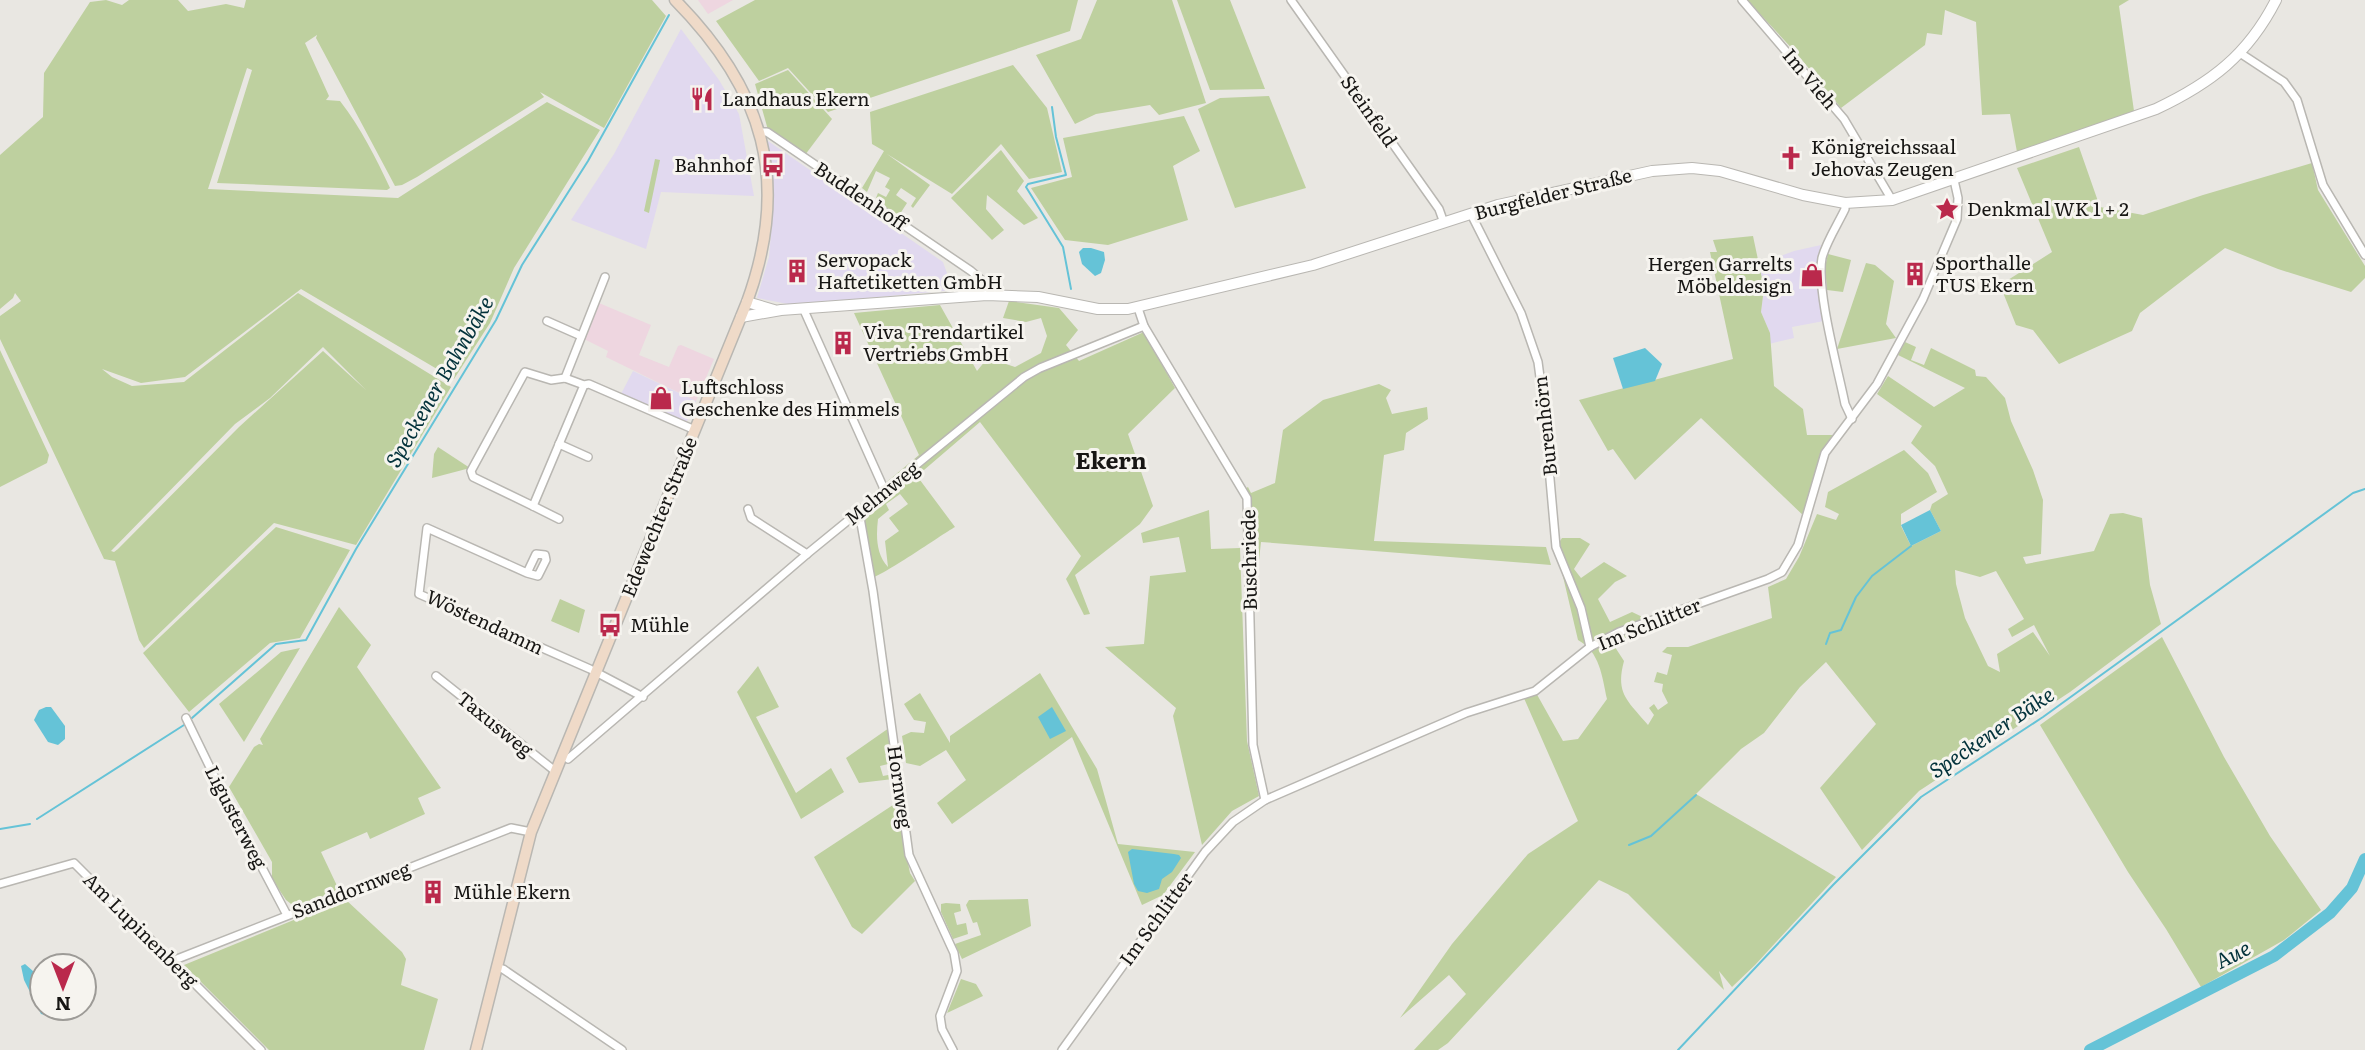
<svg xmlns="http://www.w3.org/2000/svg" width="2365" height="1050" viewBox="0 0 2365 1050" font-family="Literata,serif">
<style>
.commercial{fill:#e1d9ef}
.industrial{fill:#eed6e0}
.green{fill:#bed09f;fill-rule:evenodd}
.water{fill:#65c3d7}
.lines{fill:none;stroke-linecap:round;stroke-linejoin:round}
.stream{stroke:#65c3d7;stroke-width:2}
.river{stroke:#65c3d7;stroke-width:12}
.minor-casing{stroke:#b9b7b2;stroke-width:10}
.tertiary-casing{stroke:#b9b7b2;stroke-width:12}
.secondary-casing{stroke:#b9b7b2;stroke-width:13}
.minor{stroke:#fff;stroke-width:7}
.tertiary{stroke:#fff;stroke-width:10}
.secondary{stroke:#efdac8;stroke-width:10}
.labels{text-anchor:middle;stroke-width:6;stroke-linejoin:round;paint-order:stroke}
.street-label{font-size:19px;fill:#171614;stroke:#f6f4ef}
.poi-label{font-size:19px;fill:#171614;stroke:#f6f4ef;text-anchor:start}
.water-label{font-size:21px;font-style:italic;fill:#03323b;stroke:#f6f4ef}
.quarter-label{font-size:23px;font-weight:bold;fill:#171614;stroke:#f6f4ef}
</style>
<rect width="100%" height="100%" fill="#e9e7e2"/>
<g class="commercial">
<path d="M681,29L719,80L739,114L754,196L661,192L646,249L571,220L614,154Z"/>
<path d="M768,141L943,262L953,290L793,305L757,298L769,257L773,211Z"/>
<path d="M1821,245L1817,261L1824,321L1792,327L1794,338L1769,344L1770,333L1761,312L1764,288L1759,264L1794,251Z"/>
<path d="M633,371L696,401L687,421L684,422L621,394Z"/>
</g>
<g class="industrial">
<path d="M698,0H733L708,14Z"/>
<path d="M599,303L651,325L639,355L669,367L678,346L681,345L714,359L696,401L606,357L608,351L584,339Z"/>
</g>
<g class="green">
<path d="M106,0L122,5L129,0H178L188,11L226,4L244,8L246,0H652L666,16L604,128L540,92L544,97L417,177L402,185L395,186L316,38L317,35L305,43L329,96L326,100L340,101C361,128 376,158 390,188L387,190L217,183L252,70L247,68L208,189L398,198L547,102L600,130L514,268L490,323L454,379L301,289L185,377L141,383L102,369L112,377L132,386L184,382L298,293L451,387L356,545L274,523L144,648L139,640L115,561L104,559L0,339V316L21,301L15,293L13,298L0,309V155L43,117L44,73L90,2ZM323,347L366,390L323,351L239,427L118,549L114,552L111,551L235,424L270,398Z"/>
<path d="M755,0H1078L1070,31L828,112L788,68L759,81L716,21Z"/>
<path d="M1097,0H1172L1206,103L1159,115L1150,105L1096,114L1075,124L1036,55L1081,39Z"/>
<path d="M1177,0H1230L1265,89L1210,90Z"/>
<path d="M1747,0H2129L2119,6L2134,111L2017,152L2010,114L1982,115L1976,22L1945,10L1942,35L1927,33L1925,45L1841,108L1798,55Z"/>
<path d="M1013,65L1047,108L1062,172L1029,179L1001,144L952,194L887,154L930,185L913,208L911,206L916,198L901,188L896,195L907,203L898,217L884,208L885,202L876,198L878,193L886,197L890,190L885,187L890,178L876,171L867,192L862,188L884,151L872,144L870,112Z"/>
<path d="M788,70L832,119L805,155L768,130L755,84Z"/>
<path d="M1269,96L1306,188L1235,208L1198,109L1220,98Z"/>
<path d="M1184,116L1200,151L1173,166L1188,220L1108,245L1065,240L1031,188L1072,177L1063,138Z"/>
<path d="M2079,147L2100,207L2143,215L2203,195L2312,163L2318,190L2365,266V278L2351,292L2278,269L2225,248L2140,313L2132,331L2059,364L2033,330L2016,325L2000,285L2052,252L2017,168Z"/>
<path d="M1001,150L1024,181L1017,191L1038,218L1024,225L987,195L986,209L1004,230L992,240L951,198Z"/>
<path d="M655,159L660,160L649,213L644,211Z"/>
<path d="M1753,236L1764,288L1761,312L1770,333L1774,386L1803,409L1807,435H1833L1837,437L1825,453L1807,519L1701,418L1635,480L1613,449L1608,451L1579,400L1733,359L1710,252H1717L1713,240Z"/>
<path d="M1828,254L1851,260L1843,292L1827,290L1825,267Z"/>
<path d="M1866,263L1875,265L1894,281L1886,324L1896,338L1837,349Z"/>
<path d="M1009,301L1059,308L1078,330L1066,345L1079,361L1144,332L1175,388L1128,434L1153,506L1140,524L1075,575L1090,614L1084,615L1066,579L1081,556L980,422L917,476L955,527C941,535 881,577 871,578L859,505L919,455L854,313L940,305L977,371L990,355L1000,362L1015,367L1041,353L1047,336L1041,318L1026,322L1003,318ZM900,494L908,504L889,518L899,531L885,541L888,567C876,554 876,536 878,519L889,510L886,504Z"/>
<path d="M1905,342L1916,347L1911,360L1924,365L1931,348L1975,370L1976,376L1986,377L2005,398L2011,421L2033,470L2043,500L2041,554L2023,557L2026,564L2094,551L2110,514L2123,513L2142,518L2150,585L2161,624L2070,692L1919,791L1862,850L1820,788L1876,724L1826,662L1800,687L1764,733L1741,749L1696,794L1836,877L1755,965L1732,987L1719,971L1724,990L1628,894L1599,880L1448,1043L1438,1050H1414L1466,994L1449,975L1400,1018L1452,944L1528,854L1578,821L1523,696L1535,691L1563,741L1578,739L1607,699C1602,676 1600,652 1578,640L1556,547L1562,538H1580L1590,544L1574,569L1581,578L1604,562L1627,576L1615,582L1598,599L1610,622L1632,612L1651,621L1641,635L1613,644L1624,661C1615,694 1628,701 1648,725L1654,715L1649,708L1654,704L1658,710L1668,703L1662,691L1663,684L1654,682L1657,672L1667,675L1672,655L1662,652L1667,647H1688L1772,618L1768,587L1786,579L1799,557L1817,514L1836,520L1839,514L1825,507L1828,492L1904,450L1928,473L1937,492L1901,514V526L1911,546L1941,531L1930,510L1932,504L1948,494L1935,466L1911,443L1922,426L1877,394L1888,376L1934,407L1965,388L1898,355ZM1955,570L1980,577L1996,571L2024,619L2008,629L2012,637L2034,625L2050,656L2033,632L1997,654L2000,672L1988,666L1965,618L1956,584Z"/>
<path d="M0,350L49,455L47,463L0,487Z"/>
<path d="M1379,384L1391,390L1386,398L1392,414L1427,407L1428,419L1406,433L1404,450L1384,455L1374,541L1546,547L1551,565L1261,542L1256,587L1249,586L1247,498L1243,490L1248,487L1251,493L1275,483L1283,430L1323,400Z"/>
<path d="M438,447L470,468L432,478L434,454Z"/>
<path d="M1209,510L1211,549L1240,548L1247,741L1259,796L1232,811L1202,845L1173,716L1176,708L1105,647L1144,644L1150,576L1186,572L1179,537L1143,543L1141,533Z"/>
<path d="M276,527L350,550L300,638L270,643L189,712L143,653Z"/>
<path d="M560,599L585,610L579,633L551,621Z"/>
<path d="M339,607L371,645L357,667L441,788L418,798L425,814L370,839L367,832L321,852L339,890L295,907L286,900L272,879V862L229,787L254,747L259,744L263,745L260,739Z"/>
<path d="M2162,637L2224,757L2270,836L2321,910L2284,940L2201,987L2166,929L2128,872L2040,725Z"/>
<path d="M300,648L244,742L219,704L281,652Z"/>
<path d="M758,666L779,707L756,717L796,793L831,768L844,792L801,819L737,692Z"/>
<path d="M1040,673L1097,769L1118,844L1195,852L1163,895L1142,905L1072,737L952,824L937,803L966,780L946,750L920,766L906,763L902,736L911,732L924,733L926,722L914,720L904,704L920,693L950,743V736Z"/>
<path d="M889,728L892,763L880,766L883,776L893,774V779L859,783L846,758Z"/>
<path d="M896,803L910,873L915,881L862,934L852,927L814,857Z"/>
<path d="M345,899L402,952L406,959L401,985L438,999L424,1050H269L184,965Z"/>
<path d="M1028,899L1031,926L962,959L955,944L981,935L977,922L973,923L966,905L969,900Z"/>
<path d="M946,903L960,904L961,911L954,913L957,925L966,923L968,934L953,939L941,912V904Z"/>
<path d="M961,979L976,984L983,996L947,1013Z"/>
</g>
<g class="water">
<path d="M1083,248H1091L1104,252L1105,260L1101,273L1095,276L1082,264L1079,252Z"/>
<path d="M1645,348L1662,364L1655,381L1623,389L1613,358Z"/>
<path d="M1930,510L1941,531L1911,546L1901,525Z"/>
<path d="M46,707H51L65,726V739L58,745L48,742L34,720L39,710Z"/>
<path d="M1052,707L1066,731L1050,739L1038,717Z"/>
<path d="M1132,849L1174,854L1179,855L1181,858L1172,872L1162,879L1159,889L1147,893L1138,891L1134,884L1128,852Z"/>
<path d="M25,964L42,979V1008H67L62,1016L53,1017L41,1014L24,980L21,966Z"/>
</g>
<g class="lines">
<g class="stream">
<path d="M1052,107L1056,137L1066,175L1028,184L1026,187L1063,247L1071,289"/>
<path d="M1826,644L1830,633L1841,630L1856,597L1872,576L1911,546"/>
<path d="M192,718L276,644L306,640L356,549L496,320L522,265L588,161L669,15"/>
<path d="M37,819L184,725"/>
<path d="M0,829L30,824"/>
<path d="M1629,845L1651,836L1696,795"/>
<path d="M1678,1050L1833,885L1921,797L2043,717L2353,493L2365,489"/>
</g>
<path class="river" d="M2090,1050L2274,956L2330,913L2352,888L2365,859"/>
<g class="minor-casing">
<g id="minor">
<path d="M1291,0L1439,209L1444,223"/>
<path d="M1742,0L1844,119L1892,200"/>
<path d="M2240,53L2284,82L2297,100L2323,185L2365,255"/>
<path d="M759,132H767L971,271L985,283L987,295"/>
<path d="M1845,203V209C1838,224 1826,242 1822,258C1816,290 1838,369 1845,404L1852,419"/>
<path d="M1471,214L1521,313L1538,362L1543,400L1556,547L1581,608L1590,647"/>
<path d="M803,308L885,491"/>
<path d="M1138,308L1144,326L1247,498L1253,745L1265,800"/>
<path d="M547,321L581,336"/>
<path d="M565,378L605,277"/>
<path d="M584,385L533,506L473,477L471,471L525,372L551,380L565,378L584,385L589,384L695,430"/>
<path d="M559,444L588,457"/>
<path d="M533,506L559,519"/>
<path d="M748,509L751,518L807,554"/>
<path d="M859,512L873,591L909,855L954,953L957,971L940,1016L942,1029L953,1050"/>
<path d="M527,573L536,554L545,555L546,560L538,576L527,573L427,528L419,594L590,669L643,697"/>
<path d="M436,676L555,771"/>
<path d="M186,718L221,790L287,915"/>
<path d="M568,759L807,554L1024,377L1040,368L1144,326"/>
<path d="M0,884L74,863L261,1050"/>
<path d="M172,961L511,828L531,832"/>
<path d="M496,967L503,969L622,1050"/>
<path d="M1062,1050L1205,852L1233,822L1265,800L1466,713L1535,691L1590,647L1619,632L1768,579L1782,572L1798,545L1825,453L1877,384L1923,299L1957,219L1958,198L1954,180"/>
</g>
</g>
<g class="tertiary-casing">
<g id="tertiary">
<path d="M747,302L774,310"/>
<path d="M741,317L781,310L987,295L1038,297L1098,309H1128L1313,265L1498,205L1652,171L1692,168L1720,171L1803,195L1845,203L1892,200L2156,109C2211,83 2248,55 2276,0"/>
</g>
</g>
<g class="secondary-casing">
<path id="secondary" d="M476,1050L531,832L747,302C791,181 764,90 675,0"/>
</g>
<use href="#minor" class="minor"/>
<use href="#tertiary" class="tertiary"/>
<use href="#secondary" class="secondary"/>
</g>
<defs>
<g id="restaurant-bare" transform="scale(1.89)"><path d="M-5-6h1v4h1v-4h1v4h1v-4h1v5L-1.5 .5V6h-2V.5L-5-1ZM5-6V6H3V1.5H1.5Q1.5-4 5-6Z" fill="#ba294c" stroke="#f6f4ef" stroke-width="2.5" paint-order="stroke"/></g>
<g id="church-bare" transform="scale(1.89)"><path d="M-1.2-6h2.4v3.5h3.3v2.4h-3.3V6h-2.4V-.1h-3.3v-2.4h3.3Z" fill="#ba294c" stroke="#f6f4ef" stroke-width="2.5" paint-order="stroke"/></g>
<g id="bus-bare" transform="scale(1.89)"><path d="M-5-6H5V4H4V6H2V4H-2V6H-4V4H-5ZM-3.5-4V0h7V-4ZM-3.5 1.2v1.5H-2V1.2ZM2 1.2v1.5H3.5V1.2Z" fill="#ba294c" stroke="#f6f4ef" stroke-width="2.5" paint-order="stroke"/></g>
<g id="sight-bare" transform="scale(1.89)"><path d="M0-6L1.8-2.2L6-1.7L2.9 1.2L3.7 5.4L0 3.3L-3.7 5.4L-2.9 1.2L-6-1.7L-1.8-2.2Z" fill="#ba294c" stroke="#f6f4ef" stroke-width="2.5" paint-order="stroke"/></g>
<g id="building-bare" transform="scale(1.89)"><path d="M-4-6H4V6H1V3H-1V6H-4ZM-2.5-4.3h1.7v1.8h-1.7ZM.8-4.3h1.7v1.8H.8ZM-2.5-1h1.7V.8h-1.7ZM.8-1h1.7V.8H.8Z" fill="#ba294c" stroke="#f6f4ef" stroke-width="2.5" paint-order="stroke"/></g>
<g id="shop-bare" transform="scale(1.89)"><path d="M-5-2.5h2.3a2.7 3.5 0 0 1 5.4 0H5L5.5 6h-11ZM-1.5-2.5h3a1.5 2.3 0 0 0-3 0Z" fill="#ba294c" stroke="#f6f4ef" stroke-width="2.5" paint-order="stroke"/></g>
</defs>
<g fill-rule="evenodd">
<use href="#restaurant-bare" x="702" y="99"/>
<use href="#church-bare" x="1791" y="158"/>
<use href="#bus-bare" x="773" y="165"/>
<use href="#sight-bare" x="1947" y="209"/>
<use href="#building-bare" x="797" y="271"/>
<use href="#building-bare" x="1915" y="274"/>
<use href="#shop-bare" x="1812" y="275"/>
<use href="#building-bare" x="843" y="343"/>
<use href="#shop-bare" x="661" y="398"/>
<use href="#bus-bare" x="610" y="625"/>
<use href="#building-bare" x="433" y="892"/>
</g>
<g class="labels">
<g class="street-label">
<text transform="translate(1810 79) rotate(50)" y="7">Im Vieh</text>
<text transform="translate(1369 111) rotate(55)" y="7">Steinfeld</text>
<text transform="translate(1553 194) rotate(-14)" y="7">Burgfelder Straße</text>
<text transform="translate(861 196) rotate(34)" y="7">Buddenhoff</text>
<text transform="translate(1545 426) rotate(-96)" y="7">Burenhörn</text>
<text transform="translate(882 493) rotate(-39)" y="7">Melmweg</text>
<text transform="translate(659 517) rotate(-68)" y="7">Edewechter Straße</text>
<text transform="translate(1249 560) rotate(-91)" y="7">Buschriede</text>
<text transform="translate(485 622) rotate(25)" y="7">Wöstendamm</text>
<text transform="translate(1649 624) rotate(-22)" y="7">Im Schlitter</text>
<text transform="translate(495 724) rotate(39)" y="7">Taxusweg</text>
<text transform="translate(900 787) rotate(82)" y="7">Hornweg</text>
<text transform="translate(236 817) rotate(63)" y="7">Ligusterweg</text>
<text transform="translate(351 890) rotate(-21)" y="7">Sanddornweg</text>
<text transform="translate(1156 919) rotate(-54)" y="7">Im Schlitter</text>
<text transform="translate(141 930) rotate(45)" y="7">Am Lupinenberg</text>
</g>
<g class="poi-label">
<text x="722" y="106">Landhaus Ekern</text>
<text x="1811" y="154">Königreichssaal<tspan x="1811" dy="22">Jehovas Zeugen</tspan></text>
<text x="753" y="172" text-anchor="end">Bahnhof</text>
<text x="1967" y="216">Denkmal WK 1 + 2</text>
<text x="817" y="267">Servopack<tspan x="817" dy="22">Haftetiketten GmbH</tspan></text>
<text x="1935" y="270">Sporthalle<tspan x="1935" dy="22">TUS Ekern</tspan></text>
<text x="1792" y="271" text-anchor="end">Hergen Garrelts<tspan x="1792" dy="22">Möbeldesign</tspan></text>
<text x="863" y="339">Viva Trendartikel<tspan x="863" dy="22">Vertriebs GmbH</tspan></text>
<text x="681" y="394">Luftschloss<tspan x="681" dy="22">Geschenke des Himmels</tspan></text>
<text x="630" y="632">Mühle</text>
<text x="453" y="899">Mühle Ekern</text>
</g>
<g class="water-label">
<text transform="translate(440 382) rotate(-60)" y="7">Speckener Bahnbäke</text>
<text transform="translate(1992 733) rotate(-34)" y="7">Speckener Bäke</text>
<text transform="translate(2233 955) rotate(-27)" y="7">Aue</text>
</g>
<g class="quarter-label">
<text x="1111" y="469">Ekern</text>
</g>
</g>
<g transform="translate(63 987) rotate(180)"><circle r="33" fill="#f6f4ef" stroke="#9d9b97" stroke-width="2"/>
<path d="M0-5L12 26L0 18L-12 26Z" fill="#ba294c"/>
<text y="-10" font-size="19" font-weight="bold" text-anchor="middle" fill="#171614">N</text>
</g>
</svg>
